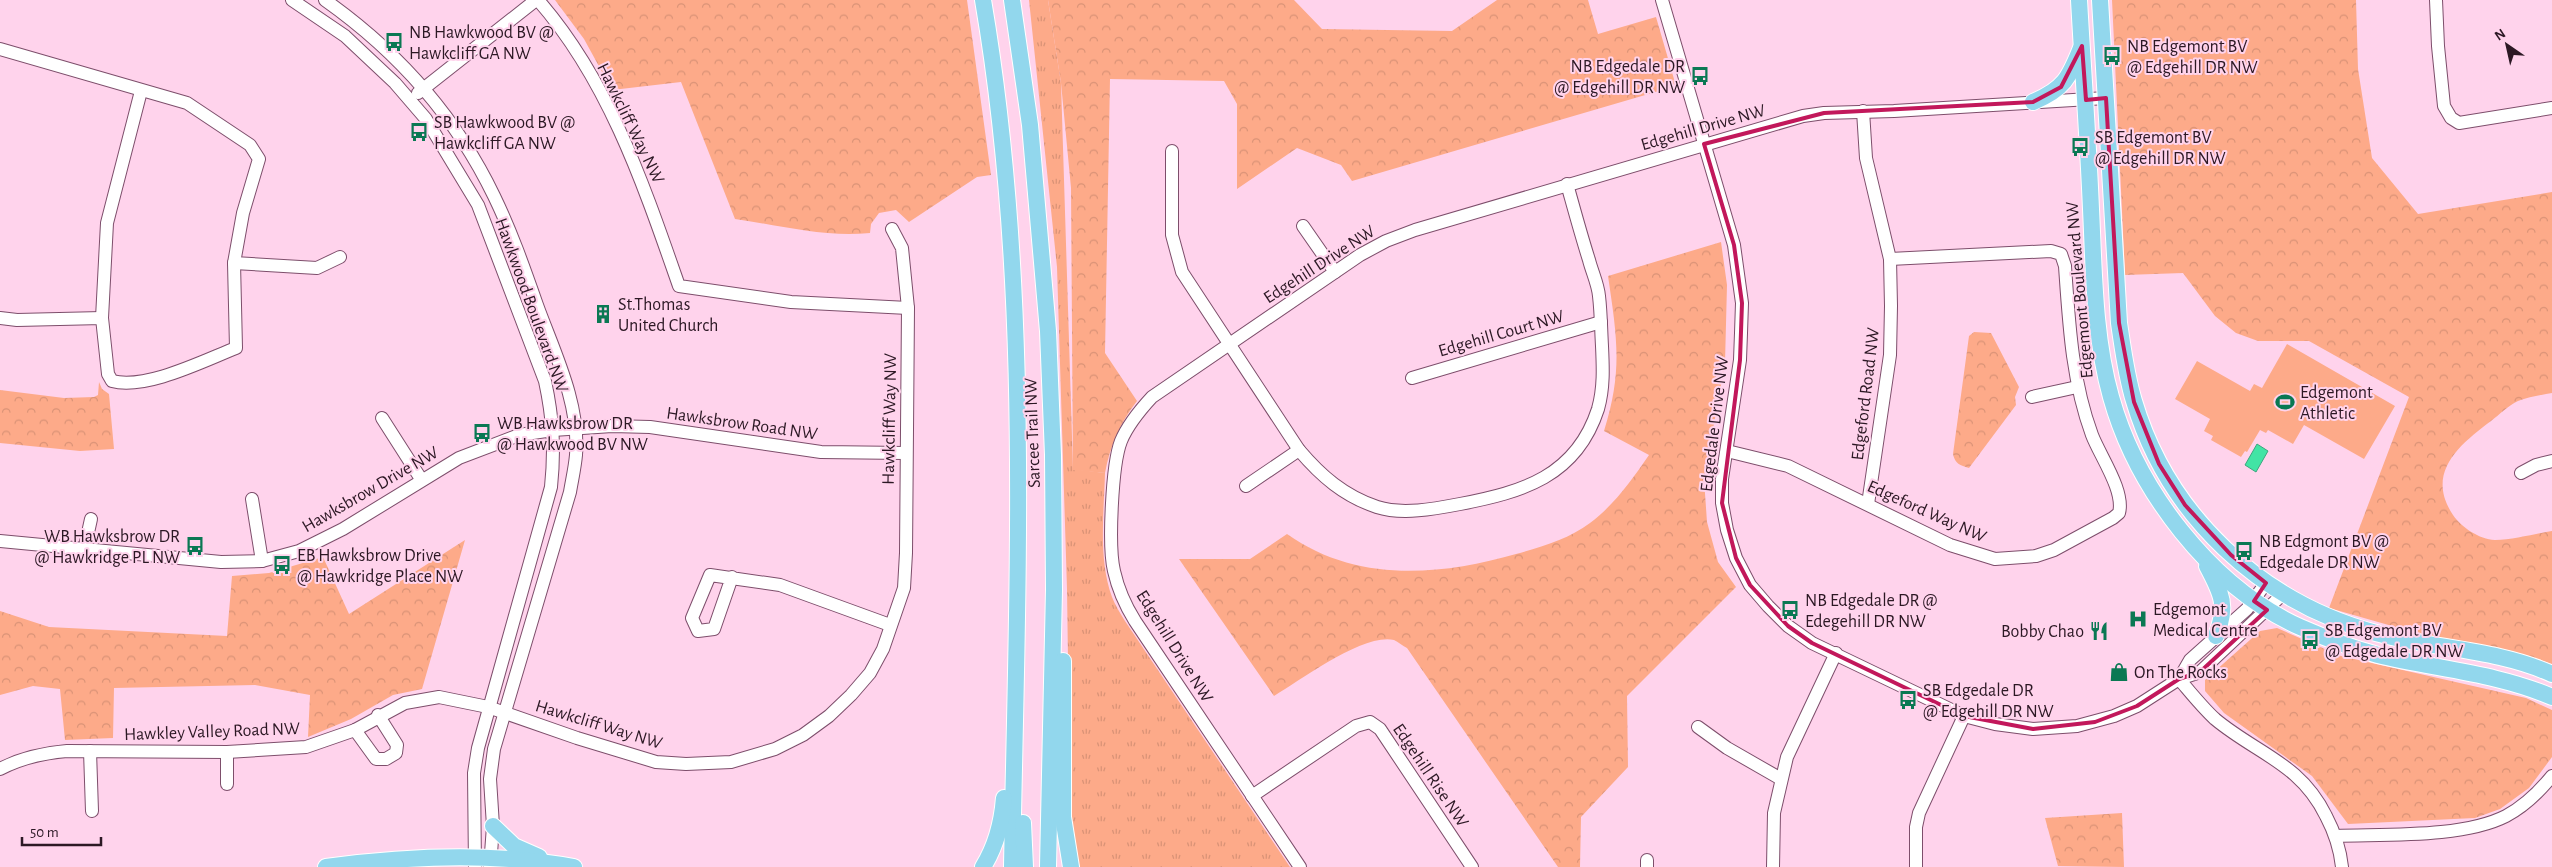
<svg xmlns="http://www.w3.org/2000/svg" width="2552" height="867" viewBox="0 0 2552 867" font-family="'Alegreya Sans',sans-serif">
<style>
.grass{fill:url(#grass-tufts)}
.forest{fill:url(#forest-crowns)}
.garden{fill:#fdaa89}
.water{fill:#42e4a5;stroke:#3ba77e}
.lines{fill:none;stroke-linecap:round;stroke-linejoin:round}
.minor-casing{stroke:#7d4e6b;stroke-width:14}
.major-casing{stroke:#fff;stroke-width:18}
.minor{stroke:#fff;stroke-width:12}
.major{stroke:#92d7ed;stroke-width:16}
.marked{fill:none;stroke:#c2185b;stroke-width:4;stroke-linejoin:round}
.labels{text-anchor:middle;stroke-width:4;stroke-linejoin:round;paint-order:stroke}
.poi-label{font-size:18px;fill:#2c1824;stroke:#ffd3ec;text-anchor:start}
.street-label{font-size:18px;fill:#2c1824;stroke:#ffd3ec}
</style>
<defs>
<pattern id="grass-tufts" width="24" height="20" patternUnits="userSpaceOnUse" patternTransform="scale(1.25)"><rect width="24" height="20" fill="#fdaa89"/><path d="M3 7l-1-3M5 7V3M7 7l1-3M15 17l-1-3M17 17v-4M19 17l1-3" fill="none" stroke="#d99276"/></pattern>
<pattern id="forest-crowns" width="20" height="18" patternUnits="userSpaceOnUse" patternTransform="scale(1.25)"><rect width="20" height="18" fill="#fdaa89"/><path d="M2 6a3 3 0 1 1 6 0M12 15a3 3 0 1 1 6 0" fill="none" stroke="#d99276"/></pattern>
</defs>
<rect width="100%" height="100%" fill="#ffd3ec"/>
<path class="grass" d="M1029,0H1048L1061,83L1073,469L1105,473C1104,513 1098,559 1112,597C1115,605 1120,613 1125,621L1290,867H1077L1073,853L1070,803L1067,589L1057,267Z"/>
<g class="forest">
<path d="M555,0H967L991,175L977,177L909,222L896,210L879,213L871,224L870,233C826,238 778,225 735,219L681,82L612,90L584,39Z"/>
<path d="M1048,0H1294L1322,29L1452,31L1497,0H1588L1598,34L1656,17L1676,86L1352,181L1341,165L1297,148L1237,189V104L1224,81L1110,79L1105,353L1137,401C1120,423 1110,446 1105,473L1073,470L1071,188L1061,83Z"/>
<path d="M2112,0H2356L2358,69L2372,158L2418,214L2552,192V393C2541,395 2529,397 2518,401C2509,405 2499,415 2491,421C2459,445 2425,473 2453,515C2462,528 2479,539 2495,540C2513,540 2534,534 2552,531V664L2528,656L2413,632L2329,608L2409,397L2309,341H2258L2236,333L2215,316L2183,273L2125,275Z"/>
<path d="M1721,242L1727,285L1725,363L1704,479L1707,522L1718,562L1736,587L1627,696L1628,767L1581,817L1580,867H1558L1407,648C1403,646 1398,642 1394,640C1363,633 1301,680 1274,696L1179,559H1250L1287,534C1356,583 1439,576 1516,554C1541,547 1569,539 1590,523C1615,504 1631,481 1649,455L1604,431C1623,371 1617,337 1608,276Z"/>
<path d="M1974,332L1991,333L2019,387L2015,397L2016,405L1969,468C1960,465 1955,464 1953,454L1969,336Z"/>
<path d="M99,382L102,389L109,394L114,449L80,451L0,443V390L64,398L94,397L98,395Z"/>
<path d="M465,540L422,689L393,695L351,719L308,737L310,695L255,685L114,688L113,738L65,740L60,689L33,686L0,695V611L49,627L227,636L232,576L269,573L323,557L349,614Z"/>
<path d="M2277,628L2341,656L2526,698L2552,710V757L2529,788L2500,809L2475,818L2348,824L2312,776L2224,713L2205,691V680L2260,631Z"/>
<path d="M2122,813L2124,867L2058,866L2045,818Z"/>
</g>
<path class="garden" d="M2287,344L2395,406L2364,459L2304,425L2293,444L2268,430L2266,433L2260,430L2247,452L2245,451L2241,457L2211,440L2213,436L2204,431L2210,419L2175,399L2197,361L2250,391L2254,384L2262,388Z"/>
<path class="water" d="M2257,444L2268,451L2256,472L2245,465Z"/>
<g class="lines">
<g class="minor-casing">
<g id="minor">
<path d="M292,0L345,36L395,83L426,119L478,205L545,381C553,418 555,449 551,487L478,748L474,773L475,867"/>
<path d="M325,0C397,51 455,115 494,196C511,231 524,268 537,305C554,352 580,403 576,455C575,467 572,480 570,492L494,749L490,779L493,826L490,867"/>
<path d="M538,0C609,81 644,186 679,286L791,302L908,308"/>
<path d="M1662,0L1734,245L1742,303L1741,333L1740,360L1722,479V503L1727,530L1736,558L1750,585L1768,606L1788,626L1812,643L1964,716L1995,724L2033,729L2077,726L2114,716L2137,706L2179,679L2200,672L2283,594"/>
<path d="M2436,0L2438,46L2444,106L2451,118L2459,123L2552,108"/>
<path d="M0,49L187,103L250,145L259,159L243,213L234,263L236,348C203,361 146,390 112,381L108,374L102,318L17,320L0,318"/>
<path d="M418,93L536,0"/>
<path d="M1863,111L1866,158L1890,259L1891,306L1890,355L1868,504"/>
<path d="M1172,151V235L1182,272L1299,450C1321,476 1344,496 1377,507C1402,515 1434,509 1460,504C1522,492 1576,477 1598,409C1604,388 1603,367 1602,346C1601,329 1601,313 1599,296C1598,284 1592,272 1589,260C1581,235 1574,209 1567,184"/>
<path d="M1303,226L1335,272"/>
<path d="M234,263L317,268L340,257"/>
<path d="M102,318L107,223L141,91"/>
<path d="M1412,378L1601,322"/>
<path d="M2032,397L2077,387"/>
<path d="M382,418L421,479"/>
<path d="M1727,451L1788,466L1950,545L1995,559L2036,556L2054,550L2113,518L2119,513C2125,491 2100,456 2092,435C2072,381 2069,324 2065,266L2061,254L2051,251L1890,259"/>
<path d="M2521,473L2536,465L2552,461"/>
<path d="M1246,486L1299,450"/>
<path d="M252,499L262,561"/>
<path d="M0,541L221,562L262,561L299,551L343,529L459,458L519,435L553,430L612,426L650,427L821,452L905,453"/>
<path d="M84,551L91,519"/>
<path d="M732,577L714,629L698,631L692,618L710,575L780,585L890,625"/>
<path d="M2179,679C2191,693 2202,707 2215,719C2257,754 2300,763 2326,816C2335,833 2340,848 2342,867"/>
<path d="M2179,679L2190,660L2247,609L2266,583"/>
<path d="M1698,727L1727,748L1781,779"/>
<path d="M355,730L376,759H386L396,753L397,745L378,715"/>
<path d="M90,751L92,811"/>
<path d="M227,752V784"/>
<path d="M0,769C21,758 43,753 67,751L227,752L306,747L355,730L405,703L439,697L488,707L577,738L656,762L686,764L731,762L775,749L803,735L829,716L851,695L870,673L883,649L904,588L906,553L908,308L902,248L892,229"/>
<path d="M1252,796L1356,726L1370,722L1380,729L1472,867"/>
<path d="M2336,836C2385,834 2463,838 2506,816C2525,806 2539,792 2552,776"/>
<path d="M1300,867L1135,621C1125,605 1118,589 1114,571C1108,546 1112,464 1121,441C1128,424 1140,410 1152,397L1360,255L1386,241L1415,230L1803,116L1824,113L1894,111L2106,98"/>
<path d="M1647,867V860"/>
<path d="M1773,867L1774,813L1787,757L1836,653"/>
<path d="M1916,867V827L1919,813L1964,716"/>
</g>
</g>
<g class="major-casing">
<g id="major">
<path d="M983,0C1032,286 1017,578 1012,867"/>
<path d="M1012,0L1030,125L1048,331L1053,455L1054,590L1048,867"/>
<path d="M2079,0C2083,70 2088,139 2091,209C2094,271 2094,337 2111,397C2137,490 2211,587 2300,627C2325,638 2351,648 2378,655C2435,669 2497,673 2552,697"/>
<path d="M2100,0L2119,323C2123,349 2126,375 2134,401C2168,516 2261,602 2376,633C2433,649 2497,649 2552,674"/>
<path d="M2033,102C2064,89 2069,78 2081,48"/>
<path d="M2207,566C2222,594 2228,606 2216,636"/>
<path d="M1063,661V817L1071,867"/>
<path d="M1023,823L1025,867"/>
<path d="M493,826L514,846L539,857"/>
<path d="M326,867C408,856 493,852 574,867"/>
<path d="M983,867C996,846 1002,823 1004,798"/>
</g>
</g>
<use href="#minor" class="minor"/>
<use href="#major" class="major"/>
</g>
<path class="marked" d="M2082,46L2086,100L2106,98L2119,323L2134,402L2159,464L2185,505L2231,555L2266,583L2254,601L2267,610L2200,672L2179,679L2137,706L2095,722L2033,729L1964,716L1812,643L1788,626L1750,585L1736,558L1722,503L1740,360L1742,303L1734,245L1704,144L1824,113L2033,102L2061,87Z"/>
<defs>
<g id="bus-bare" transform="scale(1.5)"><path d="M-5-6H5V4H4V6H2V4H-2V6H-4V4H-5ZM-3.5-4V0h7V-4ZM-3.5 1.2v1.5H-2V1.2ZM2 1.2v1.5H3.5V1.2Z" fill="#0a7853" stroke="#ffd3ec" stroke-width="2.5" paint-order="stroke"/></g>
<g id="building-bare" transform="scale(1.5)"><path d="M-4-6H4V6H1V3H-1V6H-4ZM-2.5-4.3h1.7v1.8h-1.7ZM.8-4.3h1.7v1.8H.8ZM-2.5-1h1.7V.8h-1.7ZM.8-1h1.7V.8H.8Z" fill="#0a7853" stroke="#ffd3ec" stroke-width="2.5" paint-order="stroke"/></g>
<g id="stadium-bare" transform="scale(1.5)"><path d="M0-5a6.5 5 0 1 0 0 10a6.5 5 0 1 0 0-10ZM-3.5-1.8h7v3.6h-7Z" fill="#0a7853" stroke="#ffd3ec" stroke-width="2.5" paint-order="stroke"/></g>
<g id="hospital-bare" transform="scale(1.5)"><path d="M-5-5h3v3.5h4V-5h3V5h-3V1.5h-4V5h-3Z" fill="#0a7853" stroke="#ffd3ec" stroke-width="2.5" paint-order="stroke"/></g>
<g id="restaurant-bare" transform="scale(1.5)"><path d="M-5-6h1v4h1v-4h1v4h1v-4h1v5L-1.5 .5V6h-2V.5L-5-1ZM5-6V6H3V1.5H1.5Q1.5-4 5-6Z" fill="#0a7853" stroke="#ffd3ec" stroke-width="2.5" paint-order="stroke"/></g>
<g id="shop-bare" transform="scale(1.5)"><path d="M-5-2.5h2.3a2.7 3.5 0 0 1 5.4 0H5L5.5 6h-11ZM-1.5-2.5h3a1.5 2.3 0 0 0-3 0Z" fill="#0a7853" stroke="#ffd3ec" stroke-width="2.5" paint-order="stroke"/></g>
</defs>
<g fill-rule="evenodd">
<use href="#bus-bare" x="394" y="42"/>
<use href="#bus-bare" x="2112" y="56"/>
<use href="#bus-bare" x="1700" y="76"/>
<use href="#bus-bare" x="419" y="132"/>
<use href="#bus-bare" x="2080" y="147"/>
<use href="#building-bare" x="603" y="314"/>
<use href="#stadium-bare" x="2285" y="402"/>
<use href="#bus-bare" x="482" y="433"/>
<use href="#bus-bare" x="195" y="546"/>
<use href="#bus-bare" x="2244" y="551"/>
<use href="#bus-bare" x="282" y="565"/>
<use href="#bus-bare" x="1790" y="610"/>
<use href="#hospital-bare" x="2138" y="619"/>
<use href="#restaurant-bare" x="2099" y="631"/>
<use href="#bus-bare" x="2310" y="640"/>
<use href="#shop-bare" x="2119" y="672"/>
<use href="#bus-bare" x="1908" y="700"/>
</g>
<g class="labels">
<g class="poi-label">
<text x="409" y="38">NB Hawkwood BV @<tspan x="409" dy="21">Hawkcliff GA NW</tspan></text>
<text x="2127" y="52">NB Edgemont BV<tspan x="2127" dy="21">@ Edgehill DR NW</tspan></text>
<text x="1685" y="72" text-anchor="end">NB Edgedale DR<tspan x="1685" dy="21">@ Edgehill DR NW</tspan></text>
<text x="434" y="128">SB Hawkwood BV @<tspan x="434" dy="21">Hawkcliff GA NW</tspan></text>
<text x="2095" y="143">SB Edgemont BV<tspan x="2095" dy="21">@ Edgehill DR NW</tspan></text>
<text x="618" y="310">St.Thomas<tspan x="618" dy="21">United Church</tspan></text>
<text x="2300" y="398">Edgemont<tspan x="2300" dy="21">Athletic</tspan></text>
<text x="497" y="429">WB Hawksbrow DR<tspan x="497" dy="21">@ Hawkwood BV NW</tspan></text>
<text x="180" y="542" text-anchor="end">WB Hawksbrow DR<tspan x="180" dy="21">@ Hawkridge PL NW</tspan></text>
<text x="2259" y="547">NB Edgmont BV @<tspan x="2259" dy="21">Edgedale DR NW</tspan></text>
<text x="297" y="561">EB Hawksbrow Drive<tspan x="297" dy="21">@ Hawkridge Place NW</tspan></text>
<text x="1805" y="606">NB Edgedale DR @<tspan x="1805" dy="21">Edegehill DR NW</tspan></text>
<text x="2153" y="615">Edgemont<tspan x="2153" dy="21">Medical Centre</tspan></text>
<text x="2325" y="636">SB Edgemont BV<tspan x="2325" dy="21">@ Edgedale DR NW</tspan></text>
<text x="2084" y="637" text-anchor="end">Bobby Chao</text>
<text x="2134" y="678">On The Rocks</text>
<text x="1923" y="696">SB Edgedale DR<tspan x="1923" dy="21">@ Edgehill DR NW</tspan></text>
</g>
<g class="street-label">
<text transform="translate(631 123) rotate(64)" y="6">Hawkcliff Way NW</text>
<text transform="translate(1703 127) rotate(-16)" y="6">Edgehill Drive NW</text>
<text transform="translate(1319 264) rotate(-33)" y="6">Edgehill Drive NW</text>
<text transform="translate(2079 290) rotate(-95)" y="6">Edgemont Boulevard NW</text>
<text transform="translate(532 305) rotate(70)" y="6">Hawkwood Boulevard NW</text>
<text transform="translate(1501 333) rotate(-16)" y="6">Edgehill Court NW</text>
<text transform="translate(1865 394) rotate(-83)" y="6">Edgeford Road NW</text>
<text transform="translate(889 419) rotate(-89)" y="6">Hawkcliff Way NW</text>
<text transform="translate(742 423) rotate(8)" y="6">Hawksbrow Road NW</text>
<text transform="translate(1714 424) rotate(-83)" y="6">Edgedale Drive NW</text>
<text transform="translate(1032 433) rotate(-92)" y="6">Sarcee Trail NW</text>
<text transform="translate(370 489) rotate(-30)" y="6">Hawksbrow Drive NW</text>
<text transform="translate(1927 511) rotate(24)" y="6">Edgeford Way NW</text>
<text transform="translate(1175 646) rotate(58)" y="6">Edgehill Drive NW</text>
<text transform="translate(599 724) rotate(17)" y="6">Hawkcliff Way NW</text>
<text transform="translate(212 731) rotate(-2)" y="6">Hawkley Valley Road NW</text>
<text transform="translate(1431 775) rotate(56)" y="6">Edgehill Rise NW</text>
</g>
</g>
<g transform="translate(2507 45) rotate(326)" stroke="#ffd3ec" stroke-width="4" paint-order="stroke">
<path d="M0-4L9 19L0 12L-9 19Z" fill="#2c1824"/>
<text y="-8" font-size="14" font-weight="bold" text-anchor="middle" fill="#2c1824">N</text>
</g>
<path d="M22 837v8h79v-8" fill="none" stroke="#2c1824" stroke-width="2.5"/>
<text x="30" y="837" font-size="15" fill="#2c1824" stroke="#ffd3ec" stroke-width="4" paint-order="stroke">50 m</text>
</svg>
